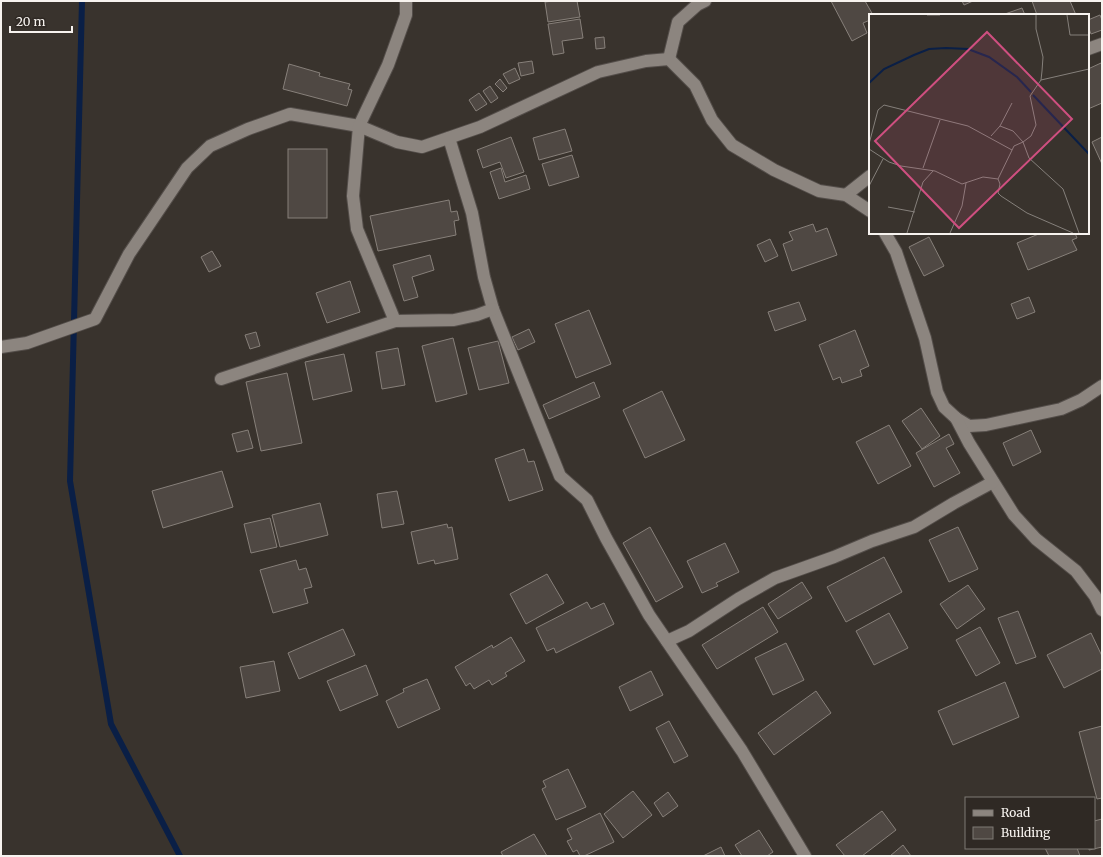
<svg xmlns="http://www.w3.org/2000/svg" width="1103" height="857" viewBox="0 0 1103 857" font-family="Merriweather,serif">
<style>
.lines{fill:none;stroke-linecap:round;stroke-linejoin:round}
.stream{stroke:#0a1f46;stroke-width:6}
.building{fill:#4f4843;stroke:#87807a}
.minor-casing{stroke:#544e4a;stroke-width:14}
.minor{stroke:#8c857f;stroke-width:12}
.inset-river{fill:none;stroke:#0a1f46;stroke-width:2}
.inset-road{fill:none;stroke:#85807b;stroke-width:1}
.view{fill:#cf4f80;fill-opacity:0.15;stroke:#cf4f80;stroke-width:2}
.inset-edge{fill:none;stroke:#f7f3ef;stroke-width:2}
</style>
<rect width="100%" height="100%" fill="#39332d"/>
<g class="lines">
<path class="stream" d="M82,1L70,481L111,724L180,856"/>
</g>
<g class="building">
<path d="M553,1H577L580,17L548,22L545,2Z"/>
<path d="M831,1H865L873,15H870V20L863,23L867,33L852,41Z"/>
<path d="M962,1H973L964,5Z"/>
<path d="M1032,1H1070L1076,15H1037Z"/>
<path d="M1022,8L1025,15H1002Z"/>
<path d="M1100,15L1102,20V30L1091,34L1088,26V20Z"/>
<path d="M580,19L583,38L562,41L564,53L553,55L548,24Z"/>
<path d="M604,37L605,48L596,49L595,38Z"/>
<path d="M532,61L534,73L521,76L518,63Z"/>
<path d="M1101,63L1102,66V103L1088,109V69Z"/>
<path d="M289,64L320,73L319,76L350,84L348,89L352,90L347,106L283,89Z"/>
<path d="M515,68L520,79L509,84L503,74Z"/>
<path d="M500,79L507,88L503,92L495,84Z"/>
<path d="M490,86L498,98L491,103L483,91Z"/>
<path d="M479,93L487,104L476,111L469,100Z"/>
<path d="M565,129L572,151L539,160L533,138Z"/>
<path d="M511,137L524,172L506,178L500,162L483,168L477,150Z"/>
<path d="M1102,137V164L1092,142Z"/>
<rect x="288" y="149" width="39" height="69"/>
<path d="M572,155L579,177L549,186L542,164Z"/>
<path d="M501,168L505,182L526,175L530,189L499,199L490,172Z"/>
<path d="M449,200L451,212L457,211L459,220L454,221L456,235L378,251L370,216Z"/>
<path d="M813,224L816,232L827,228L837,255L792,271L783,244L793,240L789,232Z"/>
<path d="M1041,233H1075L1077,238L1072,240L1077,250L1028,270L1017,243Z"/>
<path d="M929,237L944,266L924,276L909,247Z"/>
<path d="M770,239L778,256L765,262L757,245Z"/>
<path d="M212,251L221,266L209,272L201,257Z"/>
<path d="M430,255L434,270L412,277L418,297L404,301L393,265Z"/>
<path d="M350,281L360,312L327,323L316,293Z"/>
<path d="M1029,297L1035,312L1017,319L1011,304Z"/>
<path d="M799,302L806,320L775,331L768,312Z"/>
<path d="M589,310L611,364L576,378L555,324Z"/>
<path d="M529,329L535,342L518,350L512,337Z"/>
<path d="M855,330L869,366L860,370L862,376L842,383L840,377L833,380L819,345Z"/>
<path d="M256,332L260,346L250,349L245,335Z"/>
<path d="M453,338L467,394L436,402L422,346Z"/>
<path d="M498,341L509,383L479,390L468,348Z"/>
<path d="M398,348L405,385L382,389L376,352Z"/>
<path d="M344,354L352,391L313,400L305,362Z"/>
<path d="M287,373L302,443L261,451L246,382Z"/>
<path d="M594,382L600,397L549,419L543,405Z"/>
<path d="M662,391L685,440L645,458L623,410Z"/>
<path d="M921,408L940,436L922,449L902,421Z"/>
<path d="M889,425L911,466L878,484L856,442Z"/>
<path d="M248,430L253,448L237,452L232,434Z"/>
<path d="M1031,430L1041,452L1013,466L1003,443Z"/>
<path d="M949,434L954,444L946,448L960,473L934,487L916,453Z"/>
<path d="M524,449L528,462L534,461L543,490L509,501L495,459Z"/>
<path d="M222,471L233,507L163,528L152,491Z"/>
<path d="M397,491L404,524L382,528L377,494Z"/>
<path d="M320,503L328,535L280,547L272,515Z"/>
<path d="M270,518L277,547L251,553L244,524Z"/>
<path d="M447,524L448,528L452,527L458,559L435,564L434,560L418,564L411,532Z"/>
<path d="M650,527L683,587L656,602L623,543Z"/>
<path d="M958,527L978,569L949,582L929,540Z"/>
<path d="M725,543L739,572L716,583L718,586L702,593L687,561Z"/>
<path d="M884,557L902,592L846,622L827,587Z"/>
<path d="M296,560L299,570L306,568L312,587L304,589L308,603L273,613L260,570Z"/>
<path d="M547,574L564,603L526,624L510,594Z"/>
<path d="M802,582L812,598L778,619L768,604Z"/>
<path d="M968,585L985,609L957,629L940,604Z"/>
<path d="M587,602L591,609L604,603L614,624L556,653L554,648L547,651L536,628Z"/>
<path d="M763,607L778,632L717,669L702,645Z"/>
<path d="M1018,611L1036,657L1016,664L998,618Z"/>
<path d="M889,613L908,648L874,665L856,631Z"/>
<path d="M980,627L1000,663L976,676L956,640Z"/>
<path d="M343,629L355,655L299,679L288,653Z"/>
<path d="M1091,633L1102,656V669L1064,688L1047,655Z"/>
<path d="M511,637L525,661L505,673L507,676L492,685L489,680L474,689L470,683L466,686L455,667L492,645L493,648Z"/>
<path d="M786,643L804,680L773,695L755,658Z"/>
<path d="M274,661L280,691L246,698L240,667Z"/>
<path d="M366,665L378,695L340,711L327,681Z"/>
<path d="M651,671L663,695L630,711L619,687Z"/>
<path d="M427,679L440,709L398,728L386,701L404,692L403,689Z"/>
<path d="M1005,682L1019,717L953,745L938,711Z"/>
<path d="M816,691L831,713L774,755L758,733Z"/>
<path d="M669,721L688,756L674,763L656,728Z"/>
<path d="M1102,726V798L1097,799L1079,732Z"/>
<path d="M568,769L586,807L556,820L542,789L546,787L543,781Z"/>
<path d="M633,791L652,815L623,838L604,814Z"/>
<path d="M668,792L678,806L663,817L654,803Z"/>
<path d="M882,811L896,830L862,856H845L836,845Z"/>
<path d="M600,813L614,842L584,856H580L577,850L573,852L567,841L572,839L567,829Z"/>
<path d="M1102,819V847L1089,850V848H1094V821Z"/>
<path d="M759,830L773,852L767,856H742L735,845Z"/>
<path d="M534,834L547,856H503L501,852Z"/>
<path d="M903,845L911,856H890Z"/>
<path d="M721,847L725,856H703Z"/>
<path d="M1045,848H1077L1080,856H1049Z"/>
</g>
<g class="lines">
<g class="minor-casing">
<g id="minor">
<path d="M1088,49L1102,44"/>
<path d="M669,59L678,22L697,5L705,1"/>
<path d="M449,138L472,213L484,277L493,309L560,476L587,500L606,538L649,615L742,751L805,856"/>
<path d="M846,195L870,176"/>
<path d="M885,233L896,252L925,338L937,392L944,407L956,418L969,426L986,425L1061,409L1081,400L1102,386"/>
<path d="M395,321L454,320L477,315L493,309"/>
<path d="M1,347L27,343L95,319L129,254L187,168L210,146L248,129L290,114L359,126L388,65L406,15V1"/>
<path d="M221,379L395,321L357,229L353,196L359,126L397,142L422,147L480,127L598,72L646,61L669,59L695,85L712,120L732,145L774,170L819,191L846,195L870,211"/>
<path d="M956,418L969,443L1014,515L1036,539L1076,571L1095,596L1102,610"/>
<path d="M667,641L689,631L738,599L775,578L834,557L872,541L914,527L954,503L993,482"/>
</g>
</g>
<use href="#minor" class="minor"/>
</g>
<g transform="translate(869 14)">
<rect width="220" height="220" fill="#39332d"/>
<path class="inset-river" d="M0,69L15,55L45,41L60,35L77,34L99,35L120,43L148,63L162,78M164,81L220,140"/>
<path class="inset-road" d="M58,1H71M167,1V15L174,43L173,57L172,66L161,82L167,111L162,122L154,128L160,144L194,175L210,219M198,1L201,21H220M172,66L220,55M122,122L131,112M0,130L9,96L15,91L99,112L143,136M0,135L20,148L32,152L66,157L93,170L114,163L129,165L145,132L154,128L144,117L131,112L143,89M54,154L71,106M129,165L131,170L129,179L132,182L158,199L204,219M0,172L14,145M19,193L46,198M38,219L54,168L64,157M81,219L93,192L97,169"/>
<path class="view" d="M118,18L203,105L90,214L6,127Z"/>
<rect width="220" height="220" class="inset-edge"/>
</g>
<rect width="1103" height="857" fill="none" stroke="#f7f3ef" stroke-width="4"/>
<rect x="965" y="797" width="130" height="52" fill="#2f2924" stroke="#7f7a75"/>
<rect x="973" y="810" width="20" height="6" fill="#8c857f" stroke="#7f7a75"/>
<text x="1001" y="817" font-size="12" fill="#f7f3ef">Road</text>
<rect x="973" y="827" width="20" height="12" fill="#4f4843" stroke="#7f7a75"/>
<text x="1001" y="837" font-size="12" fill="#f7f3ef">Building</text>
<path d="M10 26v6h62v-6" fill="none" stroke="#f7f3ef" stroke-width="2"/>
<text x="16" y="26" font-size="12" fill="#f7f3ef" stroke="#2f2924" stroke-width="3" paint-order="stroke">20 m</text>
</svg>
